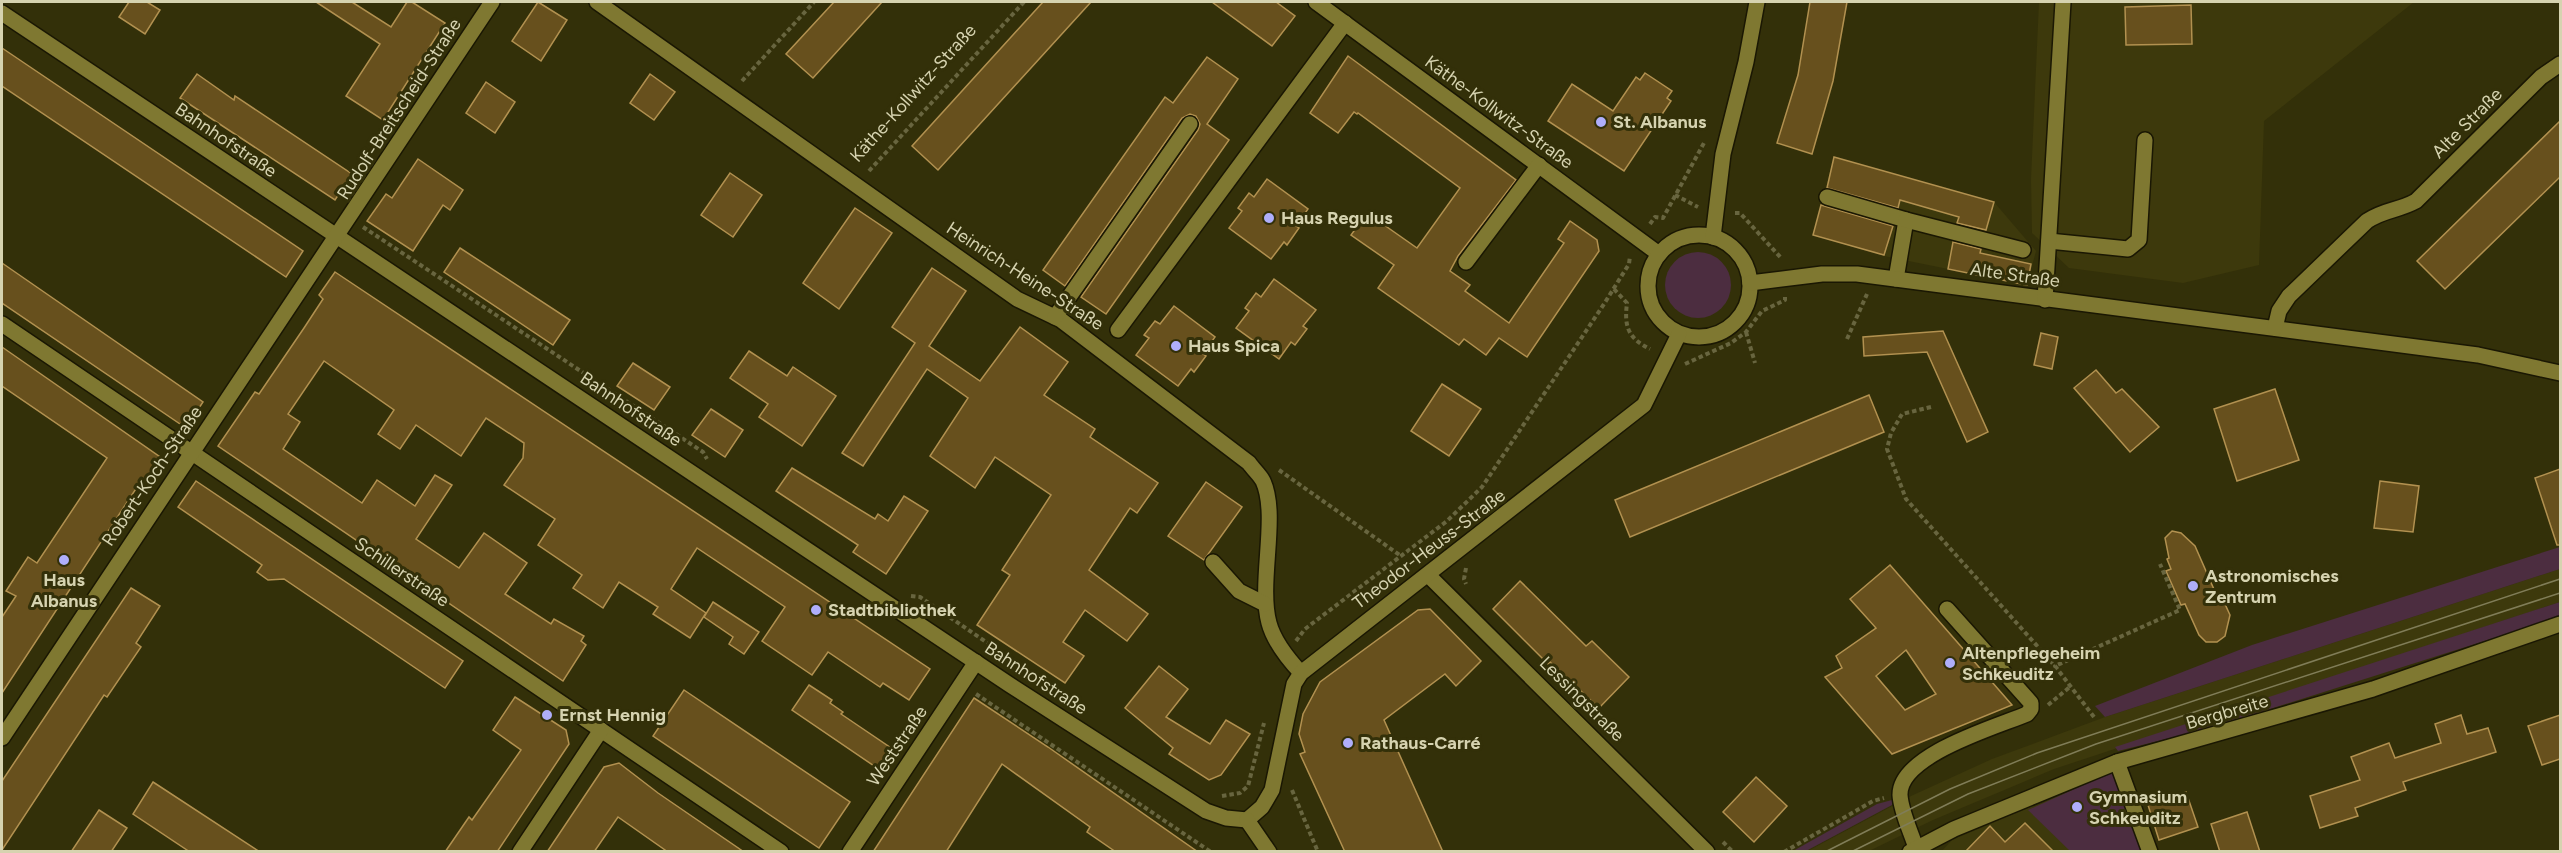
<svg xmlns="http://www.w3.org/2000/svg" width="2562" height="853" viewBox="0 0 2562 853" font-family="Figtree,sans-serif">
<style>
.built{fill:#3d390c}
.green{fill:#4c2d40}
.building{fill:#67501d;stroke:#b29150;stroke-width:1.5;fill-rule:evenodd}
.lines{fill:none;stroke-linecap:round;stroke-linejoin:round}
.minor-casing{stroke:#1a1703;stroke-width:18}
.path{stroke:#68653f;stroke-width:4;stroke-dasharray:4.5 3;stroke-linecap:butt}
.minor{stroke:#7f7831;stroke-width:15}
.tram{stroke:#807d58;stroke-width:1.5}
.poi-dot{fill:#afaefa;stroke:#333009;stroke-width:2}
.labels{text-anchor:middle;stroke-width:6;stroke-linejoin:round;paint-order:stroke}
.street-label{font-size:18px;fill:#d6d3b0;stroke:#333009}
.poi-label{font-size:18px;font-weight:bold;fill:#d6d3b0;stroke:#333009;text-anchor:start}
</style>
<rect width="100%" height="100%" fill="#333009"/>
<g class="built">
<path d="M2039,2H2414L2264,121L2259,265L2183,283L2069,268L2032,233L2031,179Z"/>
<path d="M1834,157L1994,202L2036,251L2027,285L1884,256L1813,235Z"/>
<path d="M2560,569V602L2054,769L1933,820L1869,851L1806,852L1911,796L1992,759L2105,717Z"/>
<path d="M2111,773L2139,851L1941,852L1952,840Z"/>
</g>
<g class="green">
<circle cx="1698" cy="285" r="33"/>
<path d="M2560,547V569L2105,717L2095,706L2252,645Z"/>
<path d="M2560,602V617L2210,728L2118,751L2115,747Z"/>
<path d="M2112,772L2141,851H2070L2028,810Z"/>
<path d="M1892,800V805L1806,851H1793L1877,804Z"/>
</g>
<g class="building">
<path d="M129,2H147L160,10L145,34L119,17Z"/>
<path d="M316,2H352L391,27L407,2H412L445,23L383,120L346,96L380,44Z"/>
<path d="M538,2L567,20L541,61L512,41Z"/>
<path d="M834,2H882L813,78L786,54Z"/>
<path d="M1043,2H1091L938,170L912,146Z"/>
<path d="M1212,2H1276L1295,16L1272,46Z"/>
<path d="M1810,2H1847L1833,81L1812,154L1777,143L1798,75Z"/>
<path d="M2191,5L2192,44L2126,45L2125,7Z"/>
<path d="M2,48L303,251L286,277L2,86Z"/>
<path d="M1348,56L1516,180L1458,256L1450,271L1470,285L1465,291L1509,323L1564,243L1558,239L1570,221L1597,240L1599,251L1527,357L1499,338L1486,355L1464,339L1459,345L1378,288L1394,265L1351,235L1367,213L1417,248L1460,188L1358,113L1357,114L1354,112L1338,133L1310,113Z"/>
<path d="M1207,57L1238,79L1207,124L1229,140L1106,314L1081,297L1198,130L1200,124L1196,116L1190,114L1182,118L1065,286L1043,270L1165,97L1173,103Z"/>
<path d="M1645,73L1672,91L1667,98L1671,101L1624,171L1548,121L1572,84L1613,111L1636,77L1640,80Z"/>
<path d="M197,74L234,100L235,96L352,174L335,200L180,98Z"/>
<path d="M650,74L675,92L654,120L630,103Z"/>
<path d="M486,82L515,102L495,133L466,113Z"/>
<path d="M2560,121V177L2445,289L2417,261Z"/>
<path d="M1834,157L1994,202L1986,230L1957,223L1959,217L1900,200L1898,208L1827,188Z"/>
<path d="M418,159L463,190L450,210L443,205L413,251L367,221L386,194L392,198Z"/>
<path d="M730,173L762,195L733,237L701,215Z"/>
<path d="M1267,179L1308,209L1296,226L1299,228L1287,245L1284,242L1271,259L1229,228L1242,211L1238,208L1249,193L1254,197Z"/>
<path d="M1821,205L1893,226L1884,255L1813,235Z"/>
<path d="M855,208L892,233L839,309L803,283Z"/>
<path d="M1953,242L1981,249L1980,253L2031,264L2027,285L1948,269Z"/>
<path d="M460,248L570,320L553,345L444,272Z"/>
<path d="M2,263L203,402L186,428L2,303Z"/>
<path d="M932,268L966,291L929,346L980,381L1020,327L1068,362L1044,395L1095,429L1090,437L1158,483L1137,513L1130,508L1089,570L1148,614L1127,641L1085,610L1063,642L1084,656L1065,683L977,625L1010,575L1002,570L1051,495L995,457L975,488L930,456L968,398L927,369L863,466L842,453L915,343L892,327Z"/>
<path d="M335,272L930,669L909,700L883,683L880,687L828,652L812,675L762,641L785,607L697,548L671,589L706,613L690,638L653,614L658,607L619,582L603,608L573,588L582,575L538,545L555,519L504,485L523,458L524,443L486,418L461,456L416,425L400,449L378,434L394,410L324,361L288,414L300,422L283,449L362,503L377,480L415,506L435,475L452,485L416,539L459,568L484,533L527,563L505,594L551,624L554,619L584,636L581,641L586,645L563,681L218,446L255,392L259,394L304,328L323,299L319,295Z"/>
<path d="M1274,279L1316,310L1303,326L1307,329L1295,345L1291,342L1279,359L1236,328L1249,311L1245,308L1256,293L1261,297Z"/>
<path d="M1174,306L1215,337L1203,354L1206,356L1194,372L1191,369L1178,386L1136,355L1149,338L1144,335L1155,321L1160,324Z"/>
<path d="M1943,331L1988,432L1967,442L1927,352L1864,356L1863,337Z"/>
<path d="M2041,333L2058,337L2052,369L2034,365Z"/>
<path d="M2,347L163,459L145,484L141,481L2,693V617L16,596L6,591L28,557L37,563L107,458L2,386Z"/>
<path d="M749,351L787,376L793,367L836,396L802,446L759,417L768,404L730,378Z"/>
<path d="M633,363L670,387L654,410L617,386Z"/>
<path d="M2096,370L2116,393L2122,389L2159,427L2130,452L2074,388Z"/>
<path d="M1442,384L1481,409L1449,456L1411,431Z"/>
<path d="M2275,389L2299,460L2237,481L2214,409Z"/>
<path d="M1869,395L1884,432L1630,537L1615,500Z"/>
<path d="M711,409L743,430L725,457L692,435Z"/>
<path d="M792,468L875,519L878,514L888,521L904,496L928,511L886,574L853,552L858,545L776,491Z"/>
<path d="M2560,469V545H2557L2535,478Z"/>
<path d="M196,481L463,661L445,688L284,579L268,580L257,572L262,565L178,507Z"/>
<path d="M2380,481L2419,486L2413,532L2374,528Z"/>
<path d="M1206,482L1242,507L1204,560L1168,536Z"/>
<path d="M2172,531L2181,533L2195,546L2220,603L2224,602L2230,615L2225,636L2217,642H2206L2199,635L2185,604L2181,605L2166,571L2171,569L2167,559L2169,558L2165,538Z"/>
<path d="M1890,565L2012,705L1892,754L1825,677L1842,668L1836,656L1876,628L1850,599ZM1906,650L1936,694L1905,710L1876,676Z"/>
<path d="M1520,581L1586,646L1592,641L1629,677L1599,708L1550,662L1548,664L1493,609Z"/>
<path d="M131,588L160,606L136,643L141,647L107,697L104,695L2,850V781Z"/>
<path d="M713,602L759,632L744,654L729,644L733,637L704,617Z"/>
<path d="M1430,609L1481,661L1456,686L1445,674L1384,720L1443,852H1345L1300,754L1305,752L1299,734L1303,714L1320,682L1418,610Z"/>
<path d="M1159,666L1188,689L1166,717L1210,744L1226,720L1250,734L1221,775L1209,780L1169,754L1173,748L1125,708Z"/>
<path d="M809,685L832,700L830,703L843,712L841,714L894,750L880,770L792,710Z"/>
<path d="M684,690L850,802L819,848L653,736Z"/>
<path d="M515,697L566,730L569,744L497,852H445L469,817L472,820L521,750L493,730Z"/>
<path d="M974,698L1048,747L1198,852H1116L1087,832L1090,827L1002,764L946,852H873Z"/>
<path d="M2461,715L2467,734L2488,728L2496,752L2403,782L2406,790L2355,808L2358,816L2320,828L2310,796L2360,780L2351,757L2389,743L2395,758L2441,743L2435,724Z"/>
<path d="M2560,715V759L2542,765L2528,726Z"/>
<path d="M619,763L658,793L744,852H668L618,817L594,852H547L604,767Z"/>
<path d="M1756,777L1787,806L1754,842L1723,812Z"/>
<path d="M153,782L260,852H190L133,814Z"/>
<path d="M2186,792L2198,827L2159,840L2148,805Z"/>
<path d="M99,810L127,828L111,852H71Z"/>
<path d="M2247,812L2260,852H2220L2211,824Z"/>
<path d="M2025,823L2054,852H1965L1990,826L2005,842Z"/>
</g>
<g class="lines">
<g class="minor-casing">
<g id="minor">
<path d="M597,2L1017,299L1061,320L1249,463C1253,469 1260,475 1263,481C1279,516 1258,582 1269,623C1274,642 1288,659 1301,673"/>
<path d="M1316,2L1659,254"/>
<path d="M2,13L1010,685L1206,811L1226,818L1247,820"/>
<path d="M1827,197L1906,220L1896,279"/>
<path d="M1906,220L2023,250"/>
<circle cx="1699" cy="286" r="51"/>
<path d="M1713,237L1723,154L1746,62L1757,2"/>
<path d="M2049,241L2128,249L2139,240L2145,140"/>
<path d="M1466,262L1539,165"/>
<path d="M1750,283L1822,274H1857L2478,355L2560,373"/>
<path d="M2045,300L2063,2"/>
<path d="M1055,317L1190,124"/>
<path d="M2,324L781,852"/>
<path d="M2275,328L2279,311L2289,296L2367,221C2385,209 2398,211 2416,201L2541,77L2560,64"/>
<path d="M1118,330L1345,23"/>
<path d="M1213,562L1239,591L1265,604"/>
<path d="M1428,575L1707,852"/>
<path d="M2,738C164,492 330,248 492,2"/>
<path d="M2117,762L2150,852"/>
<path d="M1247,820L1262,807L1272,790L1294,684L1301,673L1644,405L1679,334"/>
<path d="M1247,820L1269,852"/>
<path d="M1916,848C1911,832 1901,812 1900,795C1899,755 1996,727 2027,714L2031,709V703L1947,609"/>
<path d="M520,852L601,730"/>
<path d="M850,852L976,662"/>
<path d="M1910,852L1954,829L2117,762L2373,689L2560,624"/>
</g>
</g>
<g class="path">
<path d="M742,81L814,2"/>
<path d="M869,171L1024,2"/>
<path d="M1675,195L1698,207"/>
<path d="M1735,213H1740L1782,259"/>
<path d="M1650,224L1655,217L1663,218L1705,141"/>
<path d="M363,227L703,452L707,459"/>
<path d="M1614,289L1627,303C1624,327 1628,338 1650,349"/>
<path d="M1746,332L1755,363"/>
<path d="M1847,339L1867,294"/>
<path d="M1685,364L1731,343L1746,332L1762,311L1785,300V297"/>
<path d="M1931,407L1902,414L1891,433L1887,449L1906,499L2055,666"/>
<path d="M1279,470L1401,556"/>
<path d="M1466,568L1464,579L1466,584"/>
<path d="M911,596L920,597L1048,684"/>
<path d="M1296,641L1305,629L1447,521L1482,487L1604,304L1629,264L1630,256"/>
<path d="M976,694L1211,852"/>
<path d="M2048,705L2071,686"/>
<path d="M2094,717L2055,666L2180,610L2160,564"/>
<path d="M1292,790L1318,852"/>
<path d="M1222,796L1240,793L1248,786L1264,723"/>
<path d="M1723,842L1733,852"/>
<path d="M1784,852L1873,801L1884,798"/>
</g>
<use href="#minor" class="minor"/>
<g class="tram">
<path d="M1825,852L1950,789L2037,753L2560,579"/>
<path d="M1851,852L1968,794L2096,744L2560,593"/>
</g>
</g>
<g class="poi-dot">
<circle cx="1601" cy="122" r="6"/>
<circle cx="1269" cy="218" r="6"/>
<circle cx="1176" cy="346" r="6"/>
<circle cx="64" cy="560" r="6"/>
<circle cx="2193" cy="586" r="6"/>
<circle cx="816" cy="610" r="6"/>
<circle cx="1950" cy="663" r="6"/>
<circle cx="547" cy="715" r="6"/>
<circle cx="1348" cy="743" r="6"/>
<circle cx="2077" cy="807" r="6"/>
</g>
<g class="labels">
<g class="street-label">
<text transform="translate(913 93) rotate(-48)" y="6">Käthe-Kollwitz-Straße</text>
<text transform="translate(399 109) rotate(-57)" y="6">Rudolf-Breitscheid-Straße</text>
<text transform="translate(1499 112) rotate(36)" y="6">Käthe-Kollwitz-Straße</text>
<text transform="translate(2467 123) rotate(-45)" y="6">Alte Straße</text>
<text transform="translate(226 140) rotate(34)" y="6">Bahnhofstraße</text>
<text transform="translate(2015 275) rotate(8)" y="6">Alte Straße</text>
<text transform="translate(1025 276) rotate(33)" y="6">Heinrich-Heine-Straße</text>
<text transform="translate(631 409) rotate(34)" y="6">Bahnhofstraße</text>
<text transform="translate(152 476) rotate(-56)" y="6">Robert-Koch-Straße</text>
<text transform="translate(1429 549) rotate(-37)" y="6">Theodor-Heuss-Straße</text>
<text transform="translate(402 572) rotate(34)" y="6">Schillerstraße</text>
<text transform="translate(1036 678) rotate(33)" y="6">Bahnhofstraße</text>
<text transform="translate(1582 699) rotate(45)" y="6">Lessingstraße</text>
<text transform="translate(2227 712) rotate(-16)" y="6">Bergbreite</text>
<text transform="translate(897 746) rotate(-56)" y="6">Weststraße</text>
</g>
<g class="poi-label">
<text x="1613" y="128">St. Albanus</text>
<text x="1281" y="224">Haus Regulus</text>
<text x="1188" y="352">Haus Spica</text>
<text x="2205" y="582">Astronomisches<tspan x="2205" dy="21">Zentrum</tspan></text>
<text x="64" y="586" text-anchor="middle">Haus<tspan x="64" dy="21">Albanus</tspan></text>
<text x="828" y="616">Stadtbibliothek</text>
<text x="1962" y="659">Altenpflegeheim<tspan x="1962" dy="21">Schkeuditz</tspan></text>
<text x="559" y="721">Ernst Hennig</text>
<text x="1360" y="749">Rathaus-Carré</text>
<text x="2089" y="803">Gymnasium<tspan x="2089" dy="21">Schkeuditz</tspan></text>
</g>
</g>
<rect width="2562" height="853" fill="none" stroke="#d6d3b0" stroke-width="6"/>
</svg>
